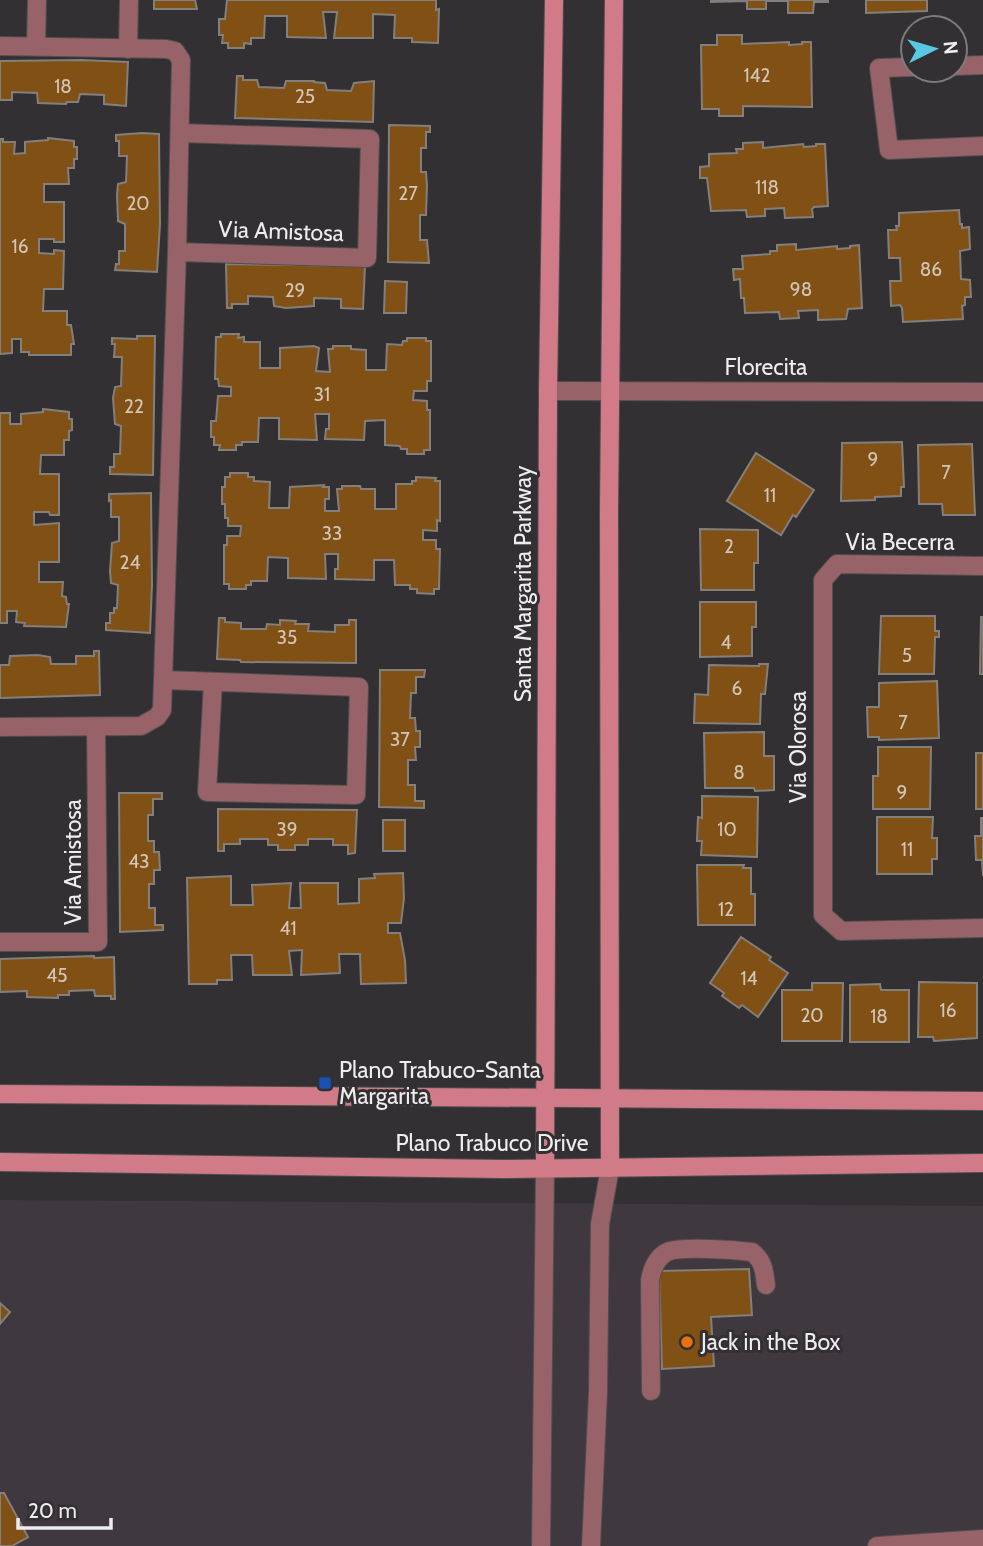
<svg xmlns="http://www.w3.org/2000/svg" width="983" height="1546" viewBox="0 0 983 1546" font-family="Cabin,sans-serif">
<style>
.built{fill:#3f383e}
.building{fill:#805014;stroke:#827f7d;stroke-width:2}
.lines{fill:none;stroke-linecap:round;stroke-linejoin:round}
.service-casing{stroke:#504e50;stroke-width:20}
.minor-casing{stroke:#504e50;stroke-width:20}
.secondary-casing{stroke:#504e50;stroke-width:20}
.service{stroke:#976268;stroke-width:18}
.minor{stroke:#976268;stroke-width:18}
.secondary{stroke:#d07b87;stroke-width:18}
.transit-dot{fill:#1a4fb4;stroke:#323032;stroke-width:2.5}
.food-dot{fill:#e8710a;stroke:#323032;stroke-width:2.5}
.labels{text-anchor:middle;stroke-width:6;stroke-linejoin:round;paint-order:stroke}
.number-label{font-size:19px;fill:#d2c5b8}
.street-label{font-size:23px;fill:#eeecee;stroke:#323032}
.poi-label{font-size:23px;fill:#eeecee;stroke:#323032;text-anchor:start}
</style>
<rect width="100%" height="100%" fill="#323032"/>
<path class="built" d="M0,1200L983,1206V1546H0Z"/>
<g class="building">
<path d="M154,0H195L197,9H154Z"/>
<path d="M227,0H436V10L439,9L438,43L412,42V38H394L395,15L373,14V38H334L337,12H323L326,38L287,37V16H265L264,38H251V44L244,43V48H228V43H222L223,35H219V19H225Z"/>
<path d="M711,0H828V2H814L813,13H788V1H766V9H747V1L711,2Z"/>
<path d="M866,0H927V11L866,13Z"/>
<path d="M717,35H742V44L789,42V45L802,44V42H811L812,107L743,106V116H719V109H702L701,45H717Z"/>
<path d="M81,60L128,62L126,106L104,104V95L80,94L78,102H67L66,104L38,103L37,93L12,92V100H0V61Z"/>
<path d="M237,76H243V80H257L259,87L284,88L286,81H314V82L325,83L327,90L351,91L354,83L374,81L373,122L235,118Z"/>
<path d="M389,125L430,126V132H426V148H421V172H426L427,185L426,215H420V240H427L429,263L388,262Z"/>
<path d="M142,133L159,134L160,224L157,272L115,270L116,264H119V251H125V224L118,221L117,195L118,184L126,182L127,156H119V141H116V135Z"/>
<path d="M48,138L74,141V147H77V159H74V168H68L69,184H44V202H64V242H54V239H39V253L54,254V250L64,251L63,289H44L43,311H67V325H71L74,344H71V355H29V352H21V339H12V353L0,354V139H3V142H15L14,154L25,153V142L48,140Z"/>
<path d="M763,142V148L803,144L804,147L816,146V144H825L828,206L814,207L812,209L813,217L785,218L784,208L765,209V216L747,217L746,210L711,211L707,178H700V167L709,166V154L737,153L736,149H743V143Z"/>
<path d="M959,210L960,224H962V228L969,227L970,249L960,251L961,279L970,280L971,297H965V305L962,306L963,319L903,322L902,308L900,305L891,306L890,281H901L900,258H889L888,230H897L896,226H899V213Z"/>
<path d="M796,244V250L837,246V249L850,248V246L859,245L862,308L848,309L846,319L818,320V310L798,311L799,318L780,319L779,312L745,313L744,298H741L740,279L734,280L733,269H743L742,256L770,254V251H777V245Z"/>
<path d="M226,264L365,266L363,309L341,308V299L314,298V306L286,308L274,306L273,297L248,296V304H232V308H227Z"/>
<path d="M385,281L407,282L406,313H384Z"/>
<path d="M221,334H239L238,338L244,337V342H260V368H280V348L314,346L319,348L316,371L330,372L328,349H333V346H351V349L366,350V370H386L387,344L402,345L403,341H407V338H426V341H431V381H427V391H414L413,400L427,401V410H430V450H424V454H407V449H401L400,446L385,445V420L365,421L364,440L325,439L326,429H329V414H315L317,440L279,439V418H259L258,442H242V445H236V450H219L220,445H214V437H211V421H216L218,396H231V387L219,386L218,379H215L216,337H221Z"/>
<path d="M137,336H155L153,475L110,474V467H114V454H120L121,426L115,424L113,398L115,387L121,386L122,357H114L115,344H112V338L137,339Z"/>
<path d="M43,409L69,412V419H72V430L69,431V440H64V455H41L40,474H59V515H50L49,512H34V525L59,523V562H39V582H63L62,596L66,597L67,604H69L66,627L24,626L25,623L16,622L17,611H7V623H0V413H10V424H21V414L43,412Z"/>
<path d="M902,442L904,487H901V496L875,497V500L841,501L842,443Z"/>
<path d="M972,444L975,515H943L942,504H919L918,445Z"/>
<path d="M756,453L814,490L796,517L793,515L781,535L727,501Z"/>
<path d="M230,473H248V477H254V481L270,482L269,508H289L290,487L324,485L323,487H329V499H325V511H339L337,489H342V486H360L361,489H375V509H396V484H412V481H416V477L436,478L435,481H440V521L437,520V531L423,530V540H436V549H440L439,589H434V594L417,593V589H410V585H395L394,560H374V580L335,579V569H338V554H325L326,579L288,578V558L268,557L267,581H251V585H246V589H229V584H224V545H227V536H240L241,526H228V518H225V504H222V487H225V477H230Z"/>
<path d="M151,493L152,585L150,633L106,630V623H110V613H114V608H117L118,585L111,583L110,571L112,543L119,541V517H111V500L109,501V494Z"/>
<path d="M700,529L758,530V563H754V590H701Z"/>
<path d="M700,602H756V627H752V656L700,657Z"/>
<path d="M881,616H935V631H939V637H935L934,674H879Z"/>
<path d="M981,617H983V674H980Z"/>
<path d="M219,618H225V622L241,623V629H266L267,624L280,625V620L296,621L295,624H309L308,631L335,632V625H349V620H356V663L241,662L240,660L217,659Z"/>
<path d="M94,651H99L100,695L0,698V665H9L10,656L38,655L50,657L51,664H76V656H94Z"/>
<path d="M759,664H768L765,694H761L760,724L694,723L695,694L708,695L709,665L759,666Z"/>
<path d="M380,670H425L424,677H416V693H411L410,718H415L416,731H420V747H415L416,760H408V785H415V801H424V808L379,807Z"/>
<path d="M937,681L939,738L879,740V737H868L867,707H879V683Z"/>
<path d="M764,732V756H774V790L755,791L754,788H705L704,733Z"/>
<path d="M878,747H931L930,809H873V776H878Z"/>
<rect x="976" y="753" width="7" height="56"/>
<path d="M119,793H162V799H153V815H148V841H154V852H159L160,870H154V884H149V908H155V925H163V930L120,932Z"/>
<path d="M702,796L758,797L757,857L701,855L702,841H697L698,817L702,818Z"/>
<path d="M218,809L357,810L355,853L348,854V845H333V839H308V845H295V850H278V845H268V839H240V844H224V851H218Z"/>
<path d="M877,817H933L932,838H937V859H932V874H877Z"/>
<path d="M981,818H983V876L982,860H976L975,836H981Z"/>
<rect x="383" y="820" width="22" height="31"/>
<path d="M697,865H744L743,868H751V894H755V925H698Z"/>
<path d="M403,873L404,898L401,923H388V933H400L405,960L406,983L361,984L360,954H339L340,973L301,975L302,950L289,951L292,975H253L252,955H231L232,980H217V984H189L187,878L231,876V905H253L252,885L291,883L289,908H301L300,883H338V904L359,903V879L375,878L374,874Z"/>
<path d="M741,937L771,957L769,960L788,973L758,1017L742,1005L739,1008L722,996L724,993L710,983Z"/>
<path d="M94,956V958L114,957L115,999H111V996H95L94,990L69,991V995H58V998L27,997V991L0,992V959Z"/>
<path d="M919,982L977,983V1038L934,1041L933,1037H918Z"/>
<path d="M812,983H843L842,1041H782V990H812Z"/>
<path d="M880,984L881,990H909V1042H850V985Z"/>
<path d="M749,1269L752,1315L711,1317L714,1366L662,1369L659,1271Z"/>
<path d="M0,1303L10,1312L0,1324Z"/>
<path d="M0,1493H4L28,1537L12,1546H0Z"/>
</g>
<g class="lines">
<g class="service-casing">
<g id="service">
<path d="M651,1391L650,1280C652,1269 656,1258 667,1252C681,1246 735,1250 752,1252C764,1261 764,1271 766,1285"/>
<path d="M541,1546L545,1168"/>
<path d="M591,1546L598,1392L600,1224L610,1168"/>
<path d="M877,1546L983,1539"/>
</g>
</g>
<g class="minor-casing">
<g id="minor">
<path d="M0,46L166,49L175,51L181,60L177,252L162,710L157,717L141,726L0,727"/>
<path d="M36,46L37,0"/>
<path d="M128,49L129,0"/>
<path d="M955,66L983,65"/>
<path d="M913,67L879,68L889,150L983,146"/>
<path d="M177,252L367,258L370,139L180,133"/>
<path d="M548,391L983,392"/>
<path d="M983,566L837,564L823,580V915L841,931L983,928"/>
<path d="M163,680L359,687L356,795L207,792L213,682"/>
<path d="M0,942H98L96,727"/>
</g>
</g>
<g class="secondary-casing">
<g id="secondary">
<path d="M0,1094L983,1101"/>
<path d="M0,1162L501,1169L983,1163"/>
<path d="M545,1168L548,391L554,0"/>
<path d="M610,1168L609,511L614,0"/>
</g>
</g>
<use href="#service" class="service"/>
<use href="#minor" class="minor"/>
<use href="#secondary" class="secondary"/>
</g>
<rect class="transit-dot" x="318" y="1076" width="14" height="14" rx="3.5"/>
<circle class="food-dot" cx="687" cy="1342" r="7"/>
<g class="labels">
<g class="number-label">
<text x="757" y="82">142</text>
<text x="63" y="93">18</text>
<text x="305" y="103">25</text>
<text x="767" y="194">118</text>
<text x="408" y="200">27</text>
<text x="138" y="210">20</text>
<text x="20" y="253">16</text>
<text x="931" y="276">86</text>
<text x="801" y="296">98</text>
<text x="295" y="297">29</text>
<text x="322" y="401">31</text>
<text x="134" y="413">22</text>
<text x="873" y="466">9</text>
<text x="946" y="479">7</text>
<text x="770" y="502">11</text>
<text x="332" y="540">33</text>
<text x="729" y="553">2</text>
<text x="130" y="569">24</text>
<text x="287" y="644">35</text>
<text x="726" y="649">4</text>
<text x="907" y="662">5</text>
<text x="737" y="695">6</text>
<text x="903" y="729">7</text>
<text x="400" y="746">37</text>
<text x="739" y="779">8</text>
<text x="902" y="799">9</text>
<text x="287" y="836">39</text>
<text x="727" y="836">10</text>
<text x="907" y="856">11</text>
<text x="139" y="868">43</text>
<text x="726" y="916">12</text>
<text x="288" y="935">41</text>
<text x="57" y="982">45</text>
<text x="749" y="985">14</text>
<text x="948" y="1017">16</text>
<text x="812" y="1022">20</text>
<text x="879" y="1023">18</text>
</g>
<g class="street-label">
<text transform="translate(281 231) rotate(2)" y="8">Via Amistosa</text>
<text x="766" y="375">Florecita</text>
<text x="900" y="550">Via Becerra</text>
<text transform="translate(523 584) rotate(-90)" y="8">Santa Margarita Parkway</text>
<text transform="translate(798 747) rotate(-90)" y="8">Via Olorosa</text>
<text transform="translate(73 862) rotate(-90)" y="8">Via Amistosa</text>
<text x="492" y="1151">Plano Trabuco Drive</text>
</g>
<g class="poi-label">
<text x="339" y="1078">Plano Trabuco-Santa<tspan x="339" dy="26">Margarita</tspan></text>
<text x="701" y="1350">Jack in the Box</text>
</g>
</g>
<g transform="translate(934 49) rotate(85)"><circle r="33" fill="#323032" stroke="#7d7b7d" stroke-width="2"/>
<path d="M0-5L12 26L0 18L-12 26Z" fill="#57c9e2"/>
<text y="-10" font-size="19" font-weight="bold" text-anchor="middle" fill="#eeecee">N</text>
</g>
<path d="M18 1518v10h93v-10" fill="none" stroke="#eeecee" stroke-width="3.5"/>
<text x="28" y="1518" font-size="21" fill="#eeecee" stroke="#323032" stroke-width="5" paint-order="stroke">20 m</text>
</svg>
